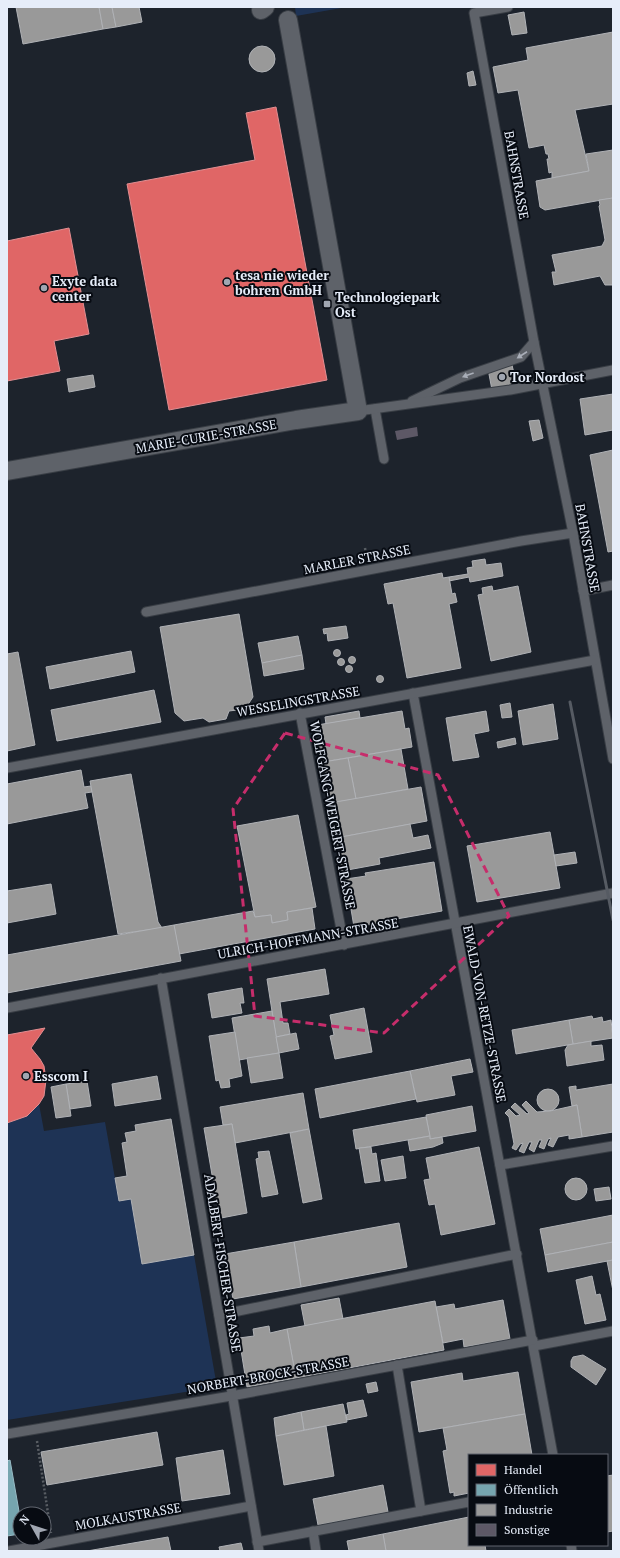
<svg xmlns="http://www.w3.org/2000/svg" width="620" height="1558" viewBox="0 0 620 1558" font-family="'PT Serif',serif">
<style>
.green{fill:#1e3355}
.shops{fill:#e06666;stroke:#e28e92}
.public{fill:#76a5af;stroke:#98bbc5}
.industry{fill:#999;stroke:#b0b2b6}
.building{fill:#5d5866}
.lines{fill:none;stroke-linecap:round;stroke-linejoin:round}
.service-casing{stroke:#393e45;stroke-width:11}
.minor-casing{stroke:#393e45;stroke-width:20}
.path{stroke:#595e64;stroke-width:2.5;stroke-dasharray:2 2;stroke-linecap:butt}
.service{stroke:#5e6269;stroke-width:9}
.minor{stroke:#5e6269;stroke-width:18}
.rail{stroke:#565b63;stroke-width:3}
.oneway{fill:#a9aeb8}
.marked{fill:none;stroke:#c62d6b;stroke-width:3;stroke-dasharray:8 5;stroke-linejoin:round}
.poi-dot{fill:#a0a6b1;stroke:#070b12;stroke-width:1.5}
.labels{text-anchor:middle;stroke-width:4;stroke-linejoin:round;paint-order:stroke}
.street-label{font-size:13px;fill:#e6edf9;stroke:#070b12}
.poi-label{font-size:13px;font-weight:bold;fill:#e6edf9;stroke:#070b12;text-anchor:start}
</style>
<rect width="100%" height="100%" fill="#1d232c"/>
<g class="green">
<path d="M295,7H347L296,16Z"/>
<path d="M39,1104L44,1131L105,1122L119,1201L131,1199L142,1264L194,1255L217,1387L7,1420V1123L27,1116Z"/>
</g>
<g class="shops">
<path d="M276,107L327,380L169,410L127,184L255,160L246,113Z"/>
<path d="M69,228L89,334L54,341L60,371L7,381V241Z"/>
<path d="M45,1028L31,1048L40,1059L44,1066L46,1080L44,1096L39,1104L27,1116L7,1123V1035Z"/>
</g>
<path class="public" d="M10,1460L20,1517V1534L7,1536V1461Z"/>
<g class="industry">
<path d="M16,7H99L103,29L23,44Z"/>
<path d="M99,7H112L116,27L103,29Z"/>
<path d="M112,7H139L142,22L116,27Z"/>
<path d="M524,12L527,33L512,35L508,15Z"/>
<path d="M613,32V104L575,110L589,171L552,178V172L549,173L547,159H549L548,154H546L544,145L529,148L518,90L498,93L493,67L528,60L526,48Z"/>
<circle cx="262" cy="59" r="13"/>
<path d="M473,71L476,85L469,86L467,73Z"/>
<path d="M613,150V198L545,210L540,207L536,181L589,171L586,154Z"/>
<path d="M613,198V285H605L600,276L554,285L552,272H556L552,255L602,246L605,240L599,206L600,205L599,200Z"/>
<path d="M512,365L517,386L492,390L488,369Z"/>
<path d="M93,375L95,387L69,392L67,379Z"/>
<path d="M613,394V430L585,435L580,399Z"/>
<path d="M539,420L543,438L533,441L529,421Z"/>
<path d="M613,450V551L608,552L590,455Z"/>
<path d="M485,559L486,565L501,563L503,576L470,582L469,577L449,581V577L468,574L467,568L473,567L472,561Z"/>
<path d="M442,573L443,578L449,577L452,594L455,593L457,602L449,604L461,668L407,678L393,603L388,604L384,584Z"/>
<path d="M492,586L493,591L518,586L531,652L491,661L478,595L483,594L482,588Z"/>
<path d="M239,614L253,697L245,709L229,711L226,719L209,722L203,718L184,721L175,713L160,627Z"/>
<path d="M346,626L348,638L328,641L327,633L324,634L323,629Z"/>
<path d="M298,636L302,655L262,663L258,643Z"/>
<circle cx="337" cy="653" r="3.5"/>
<path d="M131,651L135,672L50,689L46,667Z"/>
<path d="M18,652L35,745L7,751V654Z"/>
<path d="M302,655L304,669L264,676L262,663Z"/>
<circle cx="352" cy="660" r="3.5"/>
<circle cx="341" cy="662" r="3.5"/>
<circle cx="349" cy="669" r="3.5"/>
<circle cx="380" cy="679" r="3.5"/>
<path d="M154,690L161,722L57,741L51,710Z"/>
<path d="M510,703L512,717L502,718L500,705Z"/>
<path d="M553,704L558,739L523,745L518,711Z"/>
<path d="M359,711L360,718L326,724L325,717Z"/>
<path d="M402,711L405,729L409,728L412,747L323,762L321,752L318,753L316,739L320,738L317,725Z"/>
<path d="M486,711L489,731L474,734L479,757L453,761L446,718Z"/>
<path d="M515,738L516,744L498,748L497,742Z"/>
<path d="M401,749L408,789L356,799L348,758Z"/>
<path d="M348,758L356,799L330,803L323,762Z"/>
<path d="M81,770L84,787L91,786L92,792L85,793L88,808L7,824V784Z"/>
<path d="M131,774L158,922L162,928L118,934L90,781Z"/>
<path d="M421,787L427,821L336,838L330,803Z"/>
<path d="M298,815L316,907L287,912L288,920L272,923L271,915L255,917L237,826Z"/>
<path d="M410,824L413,838L428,835L431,848L379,858L380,864L342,871L336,838Z"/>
<path d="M550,832L560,888L477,902L467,846Z"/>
<path d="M575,852L577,863L556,866L554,855Z"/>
<path d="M434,862L442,911L385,921L386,925L375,927L374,924L354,927L346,879L366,876L365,873Z"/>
<path d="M51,884L56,914L7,923V891Z"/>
<path d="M312,908L315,929L179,954L174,925L253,911L255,917L271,915L272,923L288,920L287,912Z"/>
<path d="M174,925L181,961L7,993V955Z"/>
<path d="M325,969L329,994L280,1002L283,1023H288L290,1034L276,1037L267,979Z"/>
<path d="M242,988L244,1003H240L242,1013L212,1018L208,994Z"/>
<path d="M364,1008L372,1052L335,1059L330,1036L334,1035L330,1015Z"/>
<path d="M272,1011L279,1053L239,1060L232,1018Z"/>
<path d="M592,1016L593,1019L602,1017L603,1022L611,1020L613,1038L573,1044L569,1020Z"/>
<path d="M569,1020L573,1044L516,1054L512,1030Z"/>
<path d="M235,1032L242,1076L229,1079L230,1087L221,1088L219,1080L216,1081L209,1036Z"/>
<path d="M296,1033L299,1049L279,1053L276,1037Z"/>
<path d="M591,1041V1046L602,1045L604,1060L567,1066L565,1050L568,1045Z"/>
<path d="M279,1053L283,1078L251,1083L247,1058Z"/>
<path d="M470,1059L473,1072L451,1076L455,1095L417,1102L410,1071Z"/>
<path d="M410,1071L416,1099L320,1118L315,1089Z"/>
<path d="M157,1076L161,1099L115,1106L112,1084Z"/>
<path d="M87,1081L91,1106L70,1109L66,1084Z"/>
<path d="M66,1084L71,1116L56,1118L51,1087Z"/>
<path d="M613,1084V1132L582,1137L577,1105L572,1106L569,1087L576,1086V1090Z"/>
<circle cx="548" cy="1100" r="11"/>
<path d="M303,1093L309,1129L235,1143L232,1124L223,1125L220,1107Z"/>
<path d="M526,1101L537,1112L550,1111L577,1105L582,1137L569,1139V1135L558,1137L553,1147L548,1145L551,1138L548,1139L544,1149L539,1147L542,1140H539L534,1152L529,1149L532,1142H529L524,1153L519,1151L523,1143L520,1144L516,1150L512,1148L514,1144L509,1117L505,1113L509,1109L516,1116L520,1115L511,1107L515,1103L527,1114L529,1113L522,1105Z"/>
<path d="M472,1106L476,1131L430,1139L426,1115Z"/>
<path d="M426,1117L430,1136L356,1149L353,1130Z"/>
<path d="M171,1119L194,1255L142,1264L131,1199L119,1201L115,1178L127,1176L122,1143L127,1142L125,1133L136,1131L135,1125Z"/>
<path d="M232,1124L247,1213L216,1219L215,1211L218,1210L204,1128Z"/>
<path d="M309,1129L322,1199L303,1203L290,1133Z"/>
<path d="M430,1136V1139L442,1137L443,1143L433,1147L410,1151L408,1140Z"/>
<path d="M371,1147L372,1154L376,1153L380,1181L365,1183L359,1148Z"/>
<path d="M479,1147L495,1224L441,1235L435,1204L429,1205L424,1180L430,1179L426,1158Z"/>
<path d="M269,1151L278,1194L262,1197L256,1159L259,1158L258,1152Z"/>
<path d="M403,1156L406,1178L385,1181L381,1160Z"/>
<circle cx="576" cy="1189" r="11"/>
<path d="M609,1187L611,1199L596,1201L594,1189Z"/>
<path d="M613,1215V1242L545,1255L540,1229Z"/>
<path d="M399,1223L407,1267L301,1287L294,1242Z"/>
<path d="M294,1242L301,1287L233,1299L225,1254Z"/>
<path d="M613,1242V1260L548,1272L545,1255Z"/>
<path d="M613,1260V1291L607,1261Z"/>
<path d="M592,1276L596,1295L600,1294L606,1320L585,1324L576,1280Z"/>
<path d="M339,1298L343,1319L305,1326L301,1305Z"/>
<path d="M503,1300L510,1339L464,1347L463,1339L443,1343L436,1307L454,1304L455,1309Z"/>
<path d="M435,1301L444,1350L296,1378L287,1329Z"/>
<path d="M269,1326L270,1333L287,1329L296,1378L247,1387L239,1338L254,1336L253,1329Z"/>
<path d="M583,1355L606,1369L596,1385L571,1367V1361L573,1357Z"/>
<path d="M518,1372L525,1414L419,1432L411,1382L462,1373L463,1381Z"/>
<path d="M376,1382L378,1391L368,1393L366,1384Z"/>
<path d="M363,1400L367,1416L347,1420L346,1415L349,1414L347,1403Z"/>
<path d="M343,1404L347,1422L304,1430L301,1412Z"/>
<path d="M301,1412L304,1430L276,1436L274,1418Z"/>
<path d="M525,1414L532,1455H469V1493L454,1496V1492L450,1493L443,1451L447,1450L443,1428Z"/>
<path d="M326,1426L334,1476L284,1485L276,1436Z"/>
<path d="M157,1432L163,1465L47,1485L41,1452Z"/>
<path d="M223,1450L230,1494L182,1501L176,1458Z"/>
<path d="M613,1475V1531L607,1532V1476Z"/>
<path d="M383,1485L388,1512L318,1525L313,1499Z"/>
<path d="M469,1517V1545H485L486,1551H386L383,1534Z"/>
<path d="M383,1534L386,1551H349L347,1541Z"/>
<path d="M168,1537L171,1551H87Z"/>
<path d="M241,1543L243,1551H220L219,1547Z"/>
</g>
<path class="building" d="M417,427L418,436L397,440L395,431Z"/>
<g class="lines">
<g class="service-casing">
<g id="service">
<path d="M508,7L474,13L534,342L573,533L613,759"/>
<path d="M412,401L460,378L521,357L534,342"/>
<path d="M375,409L384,459"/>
<path d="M358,411L510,390L613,370"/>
<path d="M583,591L613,585"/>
<path d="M146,612L521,541L573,533"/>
<path d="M413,693L553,1455"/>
<path d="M300,713L344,945"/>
<path d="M7,768L595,660"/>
<path d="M161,978L259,1551"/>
<path d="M7,1008L613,893"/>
<path d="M500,1165L613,1146"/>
<path d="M219,1315L517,1254"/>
<path d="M534,1346L613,1331"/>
<path d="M397,1365L421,1511"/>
<path d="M7,1434L231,1396L533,1340"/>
<path d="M313,1531L316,1551"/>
<path d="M257,1542L469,1502"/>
<path d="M571,1545L572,1551"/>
<path d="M9,1551L251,1506"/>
</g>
</g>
<g class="minor-casing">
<g id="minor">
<path d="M261,10L265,7"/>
<path d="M7,471L296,420L358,411L288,20"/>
</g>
</g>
<g class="path">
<path d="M365,548L367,559"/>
<path d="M37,1441L51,1533"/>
</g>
<use href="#service" class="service"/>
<use href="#minor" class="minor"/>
<path class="rail" d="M570,702L613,920"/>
</g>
<defs><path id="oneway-solid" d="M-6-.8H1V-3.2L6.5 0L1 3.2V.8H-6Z"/></defs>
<g class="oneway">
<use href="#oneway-solid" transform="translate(522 355) rotate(147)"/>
<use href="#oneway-solid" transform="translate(468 375) rotate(160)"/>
</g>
<path class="marked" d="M285,733L438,775L509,916L384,1033L255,1016L233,809Z"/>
<g class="poi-dot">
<circle cx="227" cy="282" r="4"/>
<circle cx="44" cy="288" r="4"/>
<rect x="323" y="300" width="8" height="8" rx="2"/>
<circle cx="502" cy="377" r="4"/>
<circle cx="26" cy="1076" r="4"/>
</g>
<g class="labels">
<g class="street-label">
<text transform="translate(517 175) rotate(80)" y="5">BAHNSTRASSE</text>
<text transform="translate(206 436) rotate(-10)" y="5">MARIE-CURIE-STRASSE</text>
<text transform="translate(588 548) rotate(80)" y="5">BAHNSTRASSE</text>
<text transform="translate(357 559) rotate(-11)" y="5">MARLER STRASSE</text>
<text transform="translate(298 701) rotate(-10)" y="5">WESSELINGSTRASSE</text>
<text transform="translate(333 815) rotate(79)" y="5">WOLFGANG-WEIGERT-STRASSE</text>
<text transform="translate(308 938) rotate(-10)" y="5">ULRICH-HOFFMANN-STRASSE</text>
<text transform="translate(485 1014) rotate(79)" y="5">EWALD-VON-RETZE-STRASSE</text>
<text transform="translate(223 1263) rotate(81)" y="5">ADALBERT-FISCHER-STRASSE</text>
<text transform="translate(268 1375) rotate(-10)" y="5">NORBERT-BROCK-STRASSE</text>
<text transform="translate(128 1516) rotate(-10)" y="5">MOLKAUSTRASSE</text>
</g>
<g class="poi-label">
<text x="235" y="280">tesa nie wieder<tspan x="235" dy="15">bohren GmbH</tspan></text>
<text x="52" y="286">Exyte data<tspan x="52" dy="15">center</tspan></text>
<text x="335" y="302">Technologiepark<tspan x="335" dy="15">Ost</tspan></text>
<text x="510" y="382">Tor Nordost</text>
<text x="34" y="1081">Esscom I</text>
</g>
</g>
<rect width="620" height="1558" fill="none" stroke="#e6edf9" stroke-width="16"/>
<rect x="468" y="1454" width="140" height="92" fill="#070b12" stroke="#60656e"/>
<rect x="476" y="1464" width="20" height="12" fill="#e06666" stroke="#60656e"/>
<text x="504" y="1474" font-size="12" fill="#e6edf9">Handel</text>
<rect x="476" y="1484" width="20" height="12" fill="#76a5af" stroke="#60656e"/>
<text x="504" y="1494" font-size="12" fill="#e6edf9">Öffentlich</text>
<rect x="476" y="1504" width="20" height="12" fill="#999999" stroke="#60656e"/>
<text x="504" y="1514" font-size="12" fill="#e6edf9">Industrie</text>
<rect x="476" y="1524" width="20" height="12" fill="#5d5866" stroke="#60656e"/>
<text x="504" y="1534" font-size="12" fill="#e6edf9">Sonstige</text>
<g transform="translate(32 1526) rotate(309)"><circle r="19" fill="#070b12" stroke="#60656e"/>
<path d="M0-3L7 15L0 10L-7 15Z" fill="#a0a6b1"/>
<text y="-6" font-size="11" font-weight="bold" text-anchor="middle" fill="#e6edf9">N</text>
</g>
</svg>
